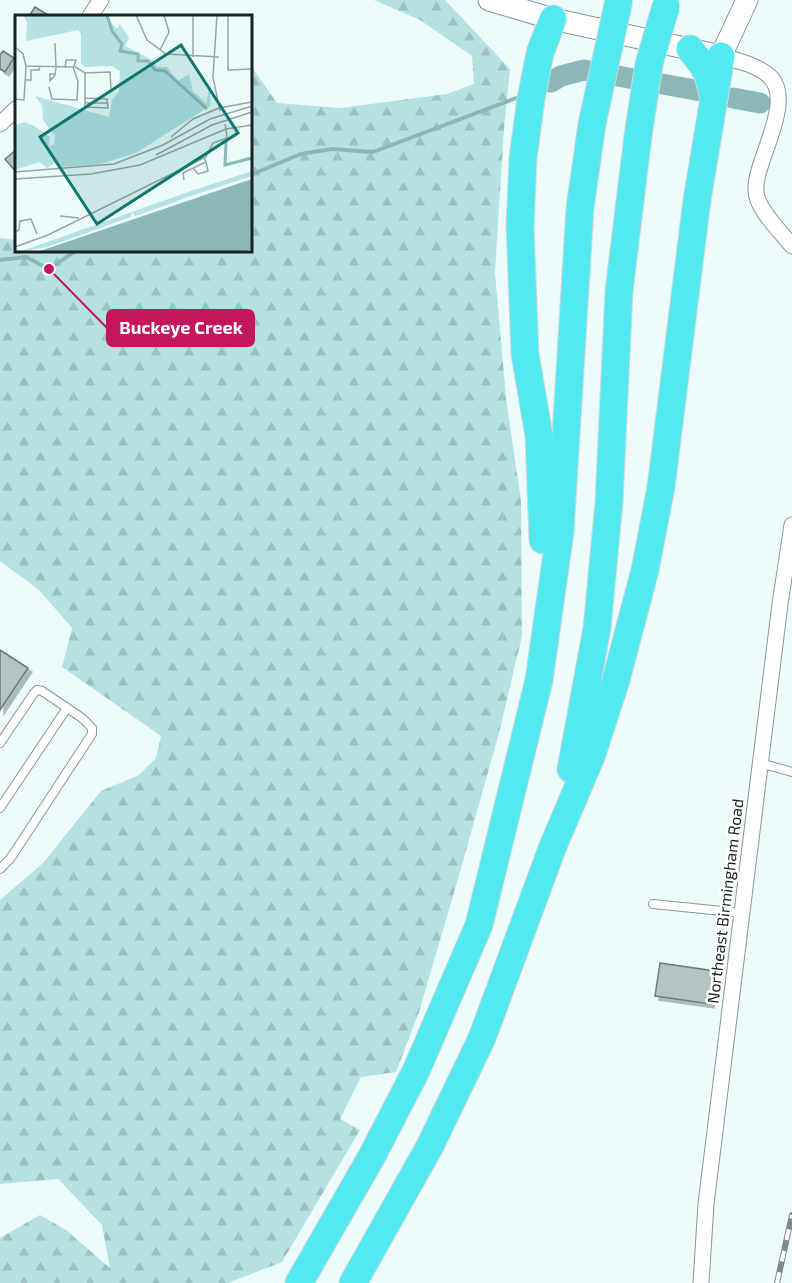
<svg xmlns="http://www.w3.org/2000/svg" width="792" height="1283" viewBox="0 0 792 1283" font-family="'Exo 2',sans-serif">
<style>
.forest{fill:url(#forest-firs)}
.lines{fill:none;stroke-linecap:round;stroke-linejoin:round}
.stream{stroke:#8cb7b9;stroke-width:4}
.river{stroke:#8cb7b9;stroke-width:21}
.building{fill:#b3c2c3;stroke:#6c7a7b;stroke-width:1.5;filter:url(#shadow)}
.lane-casing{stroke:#899798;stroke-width:10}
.street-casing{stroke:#899798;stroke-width:17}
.secondary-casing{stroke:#899798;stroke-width:23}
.highway-casing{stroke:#d6d7d7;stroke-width:29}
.lane{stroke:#fff;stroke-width:8}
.street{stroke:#fff;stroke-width:15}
.secondary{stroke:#fff;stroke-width:21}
.highway{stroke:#53e9f1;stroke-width:27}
.rail-casing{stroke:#7d8889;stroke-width:6}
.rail{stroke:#fff;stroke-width:4;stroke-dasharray:11;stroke-linecap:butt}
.highway-bridge-casing{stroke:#d6d7d7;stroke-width:29;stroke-linecap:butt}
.highway-bridge{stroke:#53e9f1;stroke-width:27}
.labels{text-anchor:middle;stroke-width:5;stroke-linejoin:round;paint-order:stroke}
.street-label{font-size:16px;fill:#1b2122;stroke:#fff}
.inset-river{fill:none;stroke:#8cb7b9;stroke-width:3}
.inset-road{fill:none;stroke:#98a4a5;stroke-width:1.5}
.view{fill:#0f766e;fill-opacity:0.15;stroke:#0f766e;stroke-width:3}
.inset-edge{fill:none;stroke:#1b2122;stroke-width:3}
.leader{fill:none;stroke:#c2185b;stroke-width:2}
.callout-dot{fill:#c2185b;stroke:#fff;stroke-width:2}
.callout{fill:#c2185b;stroke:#c2185b;stroke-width:2}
.callout-label{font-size:18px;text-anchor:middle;font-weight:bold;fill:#fff}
</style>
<defs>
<pattern id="forest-firs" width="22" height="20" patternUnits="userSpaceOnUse" patternTransform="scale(1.5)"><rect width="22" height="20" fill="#b6e1e3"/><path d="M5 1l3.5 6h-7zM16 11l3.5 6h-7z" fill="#9cc1c2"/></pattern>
<filter id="shadow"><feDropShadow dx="4" dy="4" stdDeviation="0" flood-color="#0004"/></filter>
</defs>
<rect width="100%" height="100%" fill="#ecfcfd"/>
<path class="forest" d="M374,0H445L510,69L504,129L495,272L506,398L521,501L522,636L499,733L460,872L419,1012L396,1072L361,1077L340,1119L360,1130L282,1262L228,1283H0V1238L40,1215L66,1230L110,1268L102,1225L58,1179L0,1184V900L43,863L101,791L139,775L156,758L161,736L62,667L72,628L39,590L0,561V238L16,240V250H250L251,66L277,103L340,108L447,94L474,84L472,56L420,20Z"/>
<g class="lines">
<g class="stream">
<path d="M250,175L301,154L332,149L373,152L516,98"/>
<path d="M0,260L26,257L49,269L77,250"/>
</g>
<g class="river">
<path d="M551,82L561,76L584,70L701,91"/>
<path d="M733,98L760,103"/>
</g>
</g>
<g class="building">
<path d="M35,7L48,15L46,16H29Z"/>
<path d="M3,51L14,58L5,72L0,69V55Z"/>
<path d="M16,150V172L5,159Z"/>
<path d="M0,650L28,668L0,710Z"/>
<path d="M660,963L715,971L710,1004L655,996Z"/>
</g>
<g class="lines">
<g class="lane-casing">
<g id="lane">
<path d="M0,743L34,693L37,690L42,691L82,718L92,728V734L10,859L0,869"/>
<path d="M760,763L792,772"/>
<path d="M0,808L67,708"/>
<path d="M653,904L742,913"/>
</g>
</g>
<g class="street-casing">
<g id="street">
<path d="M90,16L101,0"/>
<path d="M721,56C737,61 755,64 768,75C791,93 769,138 762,161C758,173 754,185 757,197C761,213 782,233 792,246"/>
<path d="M0,124L16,109"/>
<path d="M701,1283L706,1204L780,604L792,525"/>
</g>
</g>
<g class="secondary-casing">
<path id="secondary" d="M489,0L553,19L721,56L747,0"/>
</g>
<g class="highway-casing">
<g id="highway">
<path d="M690,49C705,67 709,72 713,96"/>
<path d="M543,540L539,436L525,354L520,226L523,158L531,99L540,53L553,19"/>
<path d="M571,769L597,628L609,502L619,291L638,136"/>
<path d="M299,1283L372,1156L416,1071L479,925L539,680L560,532L580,208L592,124"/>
<path d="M353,1283L430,1146L482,1038L553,846L591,757L616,680L645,570L661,487L697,200L721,56"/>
</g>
</g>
<use href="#lane" class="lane"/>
<use href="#street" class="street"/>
<use href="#secondary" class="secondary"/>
<use href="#highway" class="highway"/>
<g class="rail-casing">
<path id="rail" d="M777,1283L792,1215"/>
</g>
<use href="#rail" class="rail"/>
<g class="highway-bridge-casing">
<g id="highway-bridge">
<path d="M592,124L619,0"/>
<path d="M638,136L649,64L666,6"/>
</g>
</g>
<use href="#highway-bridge" class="highway-bridge"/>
</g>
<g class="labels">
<g class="street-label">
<text transform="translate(725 901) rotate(-83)" y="6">Northeast Birmingham Road</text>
</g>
</g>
<g transform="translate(15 15)">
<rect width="237" height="237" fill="#ecfcfd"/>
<path d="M170,178L173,182L152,190L120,201L117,197Z" fill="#b6e1e3"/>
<path d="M8,0H89L102,14L105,9L107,12L114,23L110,31L139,46L142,52H152L163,66L174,59L178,76L191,88L196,67L195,91L121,138L85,149L47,152L40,147L32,153L24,147L0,155V110L10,107L19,111L35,122L34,132L39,129L40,121L28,105L27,90L20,81L94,102L97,85L104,77L105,56L97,51L70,52L66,48V19L63,15L11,26L12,7ZM237,156V161L173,182L170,178ZM117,197L116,202L32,232L4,237Z" fill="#b6e1e3"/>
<path d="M237,164V234L231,236L22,237Z" fill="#8cb7b9"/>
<path class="inset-river" d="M92,0L97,16L107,29L105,36L123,39V46H133L140,55L150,56L192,94M211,127L210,150L237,143"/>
<path class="inset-road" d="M121,0L132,25L151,39L204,42M202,0L198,62L205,96M213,0V55L237,54M0,32L8,39L11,51L9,85L0,84M145,35L154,17L149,0M178,42V0M11,51L59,52M59,51L70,58L95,57L96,74M50,53L51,45H61L59,51M70,58V92L93,93L92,84L70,83M40,59H35V66L40,60V59L41,53L40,28M10,65H16V55H24L25,51M34,72L37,84L62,85L63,66L58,52M70,88H93M204,93L237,87M210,109L211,114L237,110M156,122L178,104L204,93M141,140L197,110L237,97M178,153L183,159L193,156L191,147M0,157L99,149L148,130L195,104L237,91M0,164L76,159L125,150L211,114M169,165L168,158L191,147L189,143M45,201L64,203M0,217L4,215L5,206L16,204L22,219M0,232L33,220L191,142L198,128L212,123L211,114"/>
<path class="view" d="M166,30L223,118L82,209L25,122Z"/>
<rect width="237" height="237" class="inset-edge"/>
</g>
<path class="leader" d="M49 269L107 328"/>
<circle class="callout-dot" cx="49" cy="269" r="6"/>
<rect class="callout" x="107" y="310" width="147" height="36" rx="6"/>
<g class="callout-label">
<text x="181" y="334">Buckeye Creek</text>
</g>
</svg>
